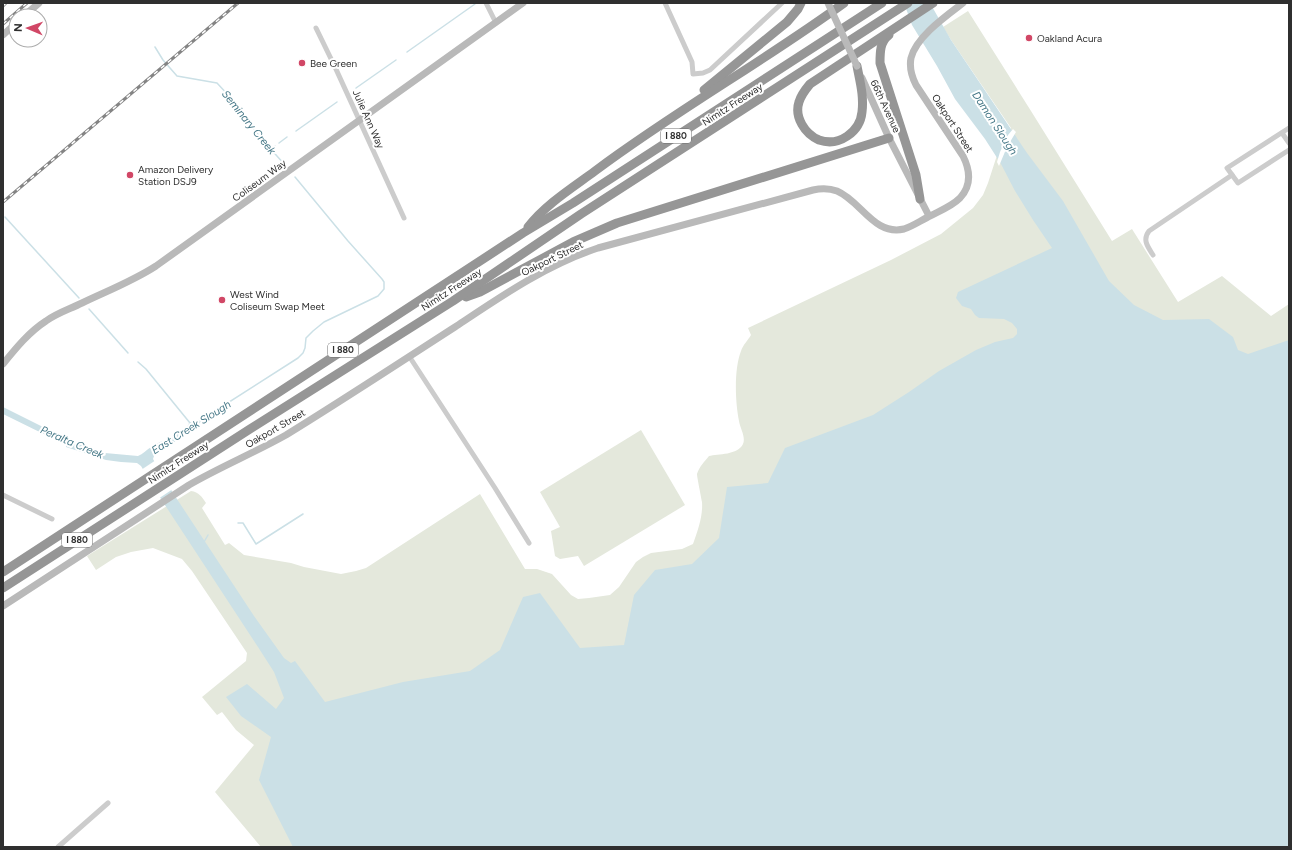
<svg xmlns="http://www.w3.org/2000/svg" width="1292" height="850" viewBox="0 0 1292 850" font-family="Figtree,sans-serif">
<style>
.green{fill:#e4e8dc}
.water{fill:#cbe0e6}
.pier{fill:#fff}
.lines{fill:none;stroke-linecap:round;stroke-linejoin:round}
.stream{stroke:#cbe0e6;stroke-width:1.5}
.street{stroke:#ccc;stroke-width:5}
.secondary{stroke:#b9b9b9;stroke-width:7}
.highway{stroke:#969696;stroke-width:9}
.rail-casing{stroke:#848484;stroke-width:3}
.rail{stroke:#fff;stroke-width:1.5;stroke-dasharray:4.5;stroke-linecap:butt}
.secondary-bridge{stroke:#b9b9b9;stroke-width:7}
.poi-dot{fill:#d14766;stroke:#fff;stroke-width:1.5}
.labels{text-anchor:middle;stroke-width:4;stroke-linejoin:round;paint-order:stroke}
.shield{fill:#fff;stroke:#6d6d6d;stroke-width:1}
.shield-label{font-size:9px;font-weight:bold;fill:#2f2f2f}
.poi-label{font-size:10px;fill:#2f2f2f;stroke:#fff;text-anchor:start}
.street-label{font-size:10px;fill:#2f2f2f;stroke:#fff}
.water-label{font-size:11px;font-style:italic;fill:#477988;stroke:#fff}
</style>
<rect width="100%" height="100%" fill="#fff"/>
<g class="green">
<path d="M968,11L1031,111L1112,241L1132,229L1178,302L1222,276L1271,316L1289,304V847H261L215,792L254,745L236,730L222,712L217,715L202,697L246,661L247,653L192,571L182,559L153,548L131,552L116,557L96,570L87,556L191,491C199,492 202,497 206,503L202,508L225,545L229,543L244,555L291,563L304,567L341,574L356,571L366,568L480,494L525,569H537L552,574L571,595L578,599L589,598L610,595L619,587L636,562L643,557L651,553L682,549L693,544C698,530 703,516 702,502C701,496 697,477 697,474C699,467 705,461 709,456C718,454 738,455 743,444C746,437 740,428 739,421C735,401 734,369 741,351C743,345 748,340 751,335L748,328L891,260L941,234L973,208L983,195L988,183L999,149L1011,128L951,40L943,27Z"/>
<path d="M641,430L685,505L584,566L578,556L560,559L555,556L551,531L560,527L540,492Z"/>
</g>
<path class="water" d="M904,3H930L951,40L1027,153L1063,201L1109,281L1134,305L1163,320L1209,319L1233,337L1238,350L1248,354L1289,340V847H293L259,780L271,737L241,716L226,697L247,684L276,709L284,698L274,672L258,647L161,499L141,466L137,463L121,462L106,460L66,447V445L3,414V407L71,441L105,453L138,456C143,454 146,450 151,447C161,440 186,434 189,423C194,422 198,419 203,419L201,422L180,438L154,456L153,459L173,493L254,616L284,658L291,663L295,661L325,702L403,682L470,671L500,650L523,597L540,593L580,648L624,645L634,595L655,570L692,564L719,538L727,487L768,483L785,448L873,415L909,392L939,371L976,350L995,342L1013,338L1017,334V329L1012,323L1004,319L979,318L975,315L971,309L962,306L956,298L958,292L1052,248L1033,220L1015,191L1001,164L985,139L955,99L937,66L912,25Z"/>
<g class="pier">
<path d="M1013,129L1016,132L1007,147L999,166L997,162L1000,152L1008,135Z"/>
<path d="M156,460L173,489L158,499L141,470Z"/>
</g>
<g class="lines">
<g class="stream">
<path d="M155,47L163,60L177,76L217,83L229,96L260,137L285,165"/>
<path d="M407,52L475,4"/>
<path d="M356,88L396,60"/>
<path d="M296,131L337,102"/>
<path d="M279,143L287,137"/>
<path d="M271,150L275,146"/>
<path d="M5,217L79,298"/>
<path d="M89,309L128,353"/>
<path d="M138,362L146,369L190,423"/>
<path d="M201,420L298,358L303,353L305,348L306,338L313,331L324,322L378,296L384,289V282L382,279L348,241L295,177"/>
<path d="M238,523H243L256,544L303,514"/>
<path d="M204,542L208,535"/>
</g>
<g class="street">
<path d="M486,3L496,23"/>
<path d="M665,3L692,62L693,74L703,73L710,70L782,3"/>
<path d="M316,28L335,67L404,218"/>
<path d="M1289,128L1227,168L1238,183L1289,150"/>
<path d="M1282,133L1289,143"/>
<path d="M1153,255C1148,247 1142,240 1149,231L1232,175"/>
<path d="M409,356L495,488L529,543"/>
<path d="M3,495L52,519"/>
<path d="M58,847L108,803"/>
</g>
<g class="secondary">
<path d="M24,16L39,3"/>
<path d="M3,35L16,23"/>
<path d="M862,78L889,138L929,216"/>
<path d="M3,364C16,348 29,332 46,321C57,313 70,309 82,303C107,291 133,281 156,266L523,3"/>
<path d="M3,606L189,485C220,467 254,453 286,435C343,400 399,363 455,327C500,297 546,265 598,248L813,190C822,188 829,188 837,191C861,201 874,236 904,229C913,226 920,221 928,217C939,211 951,207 960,198C972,185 970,170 963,156L916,85C912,77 909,68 911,58C916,37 946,16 963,3"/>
</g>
<g class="highway">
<path d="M889,35C880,42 880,52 880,63L916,175L920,199"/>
<path d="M857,66C860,82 864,96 862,112C860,132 839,147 819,140C805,134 794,117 799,102C801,95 805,90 810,84L933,3"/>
<path d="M704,90L787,22L798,9L801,3"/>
<path d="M528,227C546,204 572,188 595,171C675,111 763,62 844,3"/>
<path d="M466,297L480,292L573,242L617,223L889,138"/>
<path d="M3,572L523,233L573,203L882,3"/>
<path d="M3,588L250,429L453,301L581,214L908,3"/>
</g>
<g class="rail-casing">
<g id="rail">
<path d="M3,6L6,3"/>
<path d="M3,24L27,3"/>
<path d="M3,202L238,3"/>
</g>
</g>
<use href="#rail" class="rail"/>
<path class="secondary-bridge" d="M828,3L857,66"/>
</g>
<g class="poi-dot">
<circle cx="1029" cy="38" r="4"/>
<circle cx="302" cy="63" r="4"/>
<circle cx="130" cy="175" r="4"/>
<circle cx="222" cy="300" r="4"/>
</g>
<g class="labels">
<g class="shield">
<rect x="661" y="129" width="30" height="14" rx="3"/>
<rect x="328" y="343" width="30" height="14" rx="3"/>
<rect x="62" y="533" width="30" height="14" rx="3"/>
</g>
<g class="shield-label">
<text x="676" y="139">I 880</text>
<text x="343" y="353">I 880</text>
<text x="77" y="543">I 880</text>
</g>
<g class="poi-label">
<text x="1037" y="42">Oakland Acura</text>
<text x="310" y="67">Bee Green</text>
<text x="138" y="173">Amazon Delivery<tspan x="138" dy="12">Station DSJ9</tspan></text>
<text x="230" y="298">West Wind<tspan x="230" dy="12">Coliseum Swap Meet</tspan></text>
</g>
<g class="street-label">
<text transform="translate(732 104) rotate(-33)" y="4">Nimitz Freeway</text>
<text transform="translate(886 106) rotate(65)" y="4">66th Avenue</text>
<text transform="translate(369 119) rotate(66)" y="4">Julie Ann Way</text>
<text transform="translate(953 123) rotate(57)" y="4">Oakport Street</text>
<text transform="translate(259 180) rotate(-36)" y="4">Coliseum Way</text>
<text transform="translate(552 258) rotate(-26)" y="4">Oakport Street</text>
<text transform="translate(451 289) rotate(-33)" y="4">Nimitz Freeway</text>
<text transform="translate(275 428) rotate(-30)" y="4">Oakport Street</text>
<text transform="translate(178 462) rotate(-33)" y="4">Nimitz Freeway</text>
</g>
<g class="water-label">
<text transform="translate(249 122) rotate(51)" y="4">Seminary Creek</text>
<text transform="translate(995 123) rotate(57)" y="4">Damon Slough</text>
<text transform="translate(191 427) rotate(-32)" y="4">East Creek Slough</text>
<text transform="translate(72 442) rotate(23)" y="4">Peralta Creek</text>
</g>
</g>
<rect width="1292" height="850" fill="none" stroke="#2f2f2f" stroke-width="8"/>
<g transform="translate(28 28) rotate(272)"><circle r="19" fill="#ffffff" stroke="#acacac"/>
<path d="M0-3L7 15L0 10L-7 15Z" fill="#d14766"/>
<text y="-6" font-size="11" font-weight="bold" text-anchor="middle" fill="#2f2f2f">N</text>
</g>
</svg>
